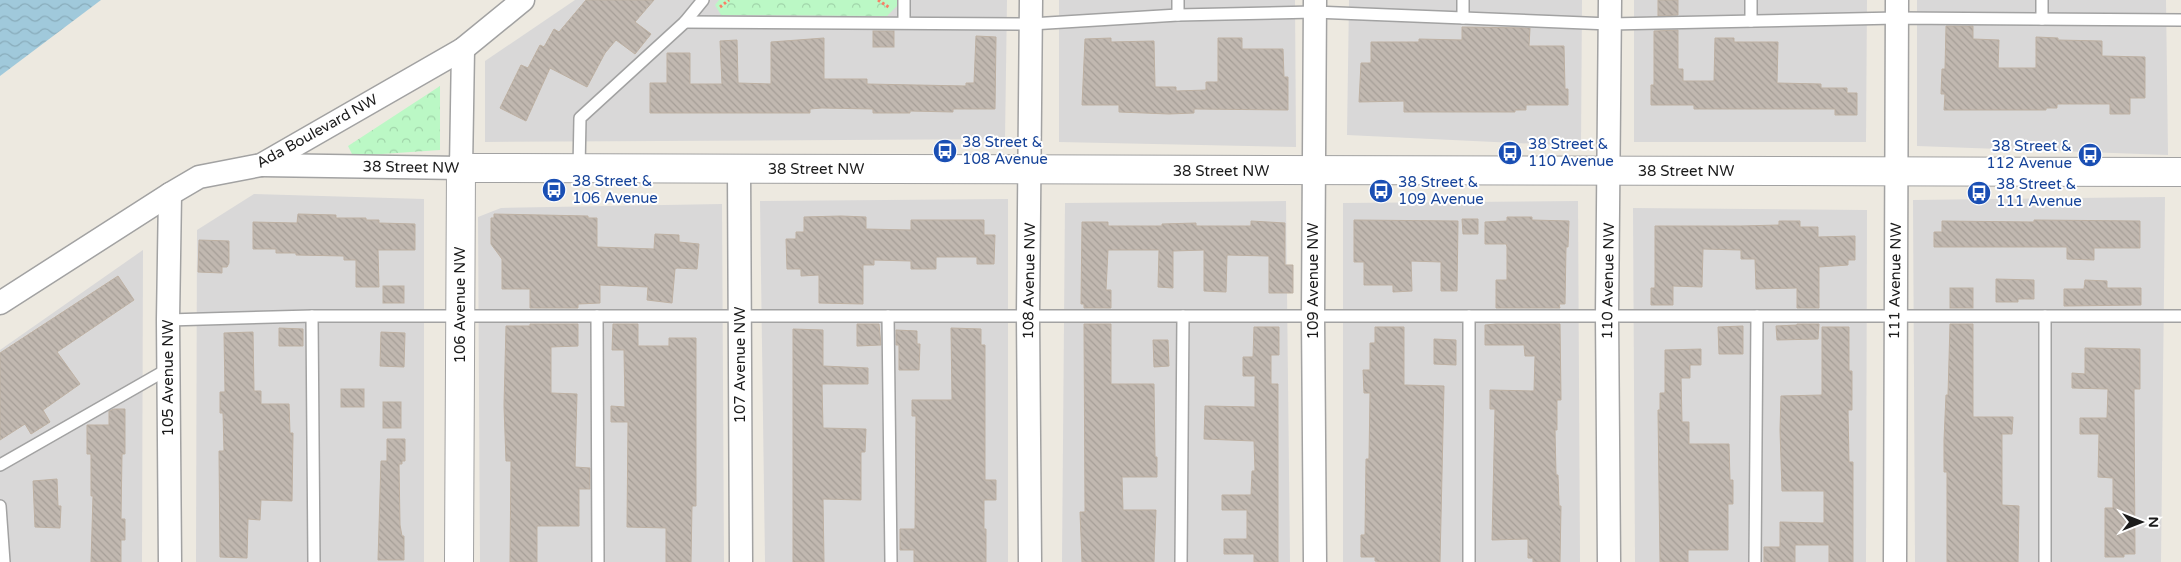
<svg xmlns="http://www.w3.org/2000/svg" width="2181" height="562" viewBox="0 0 2181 562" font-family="'Varela Round',sans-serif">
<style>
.residential{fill:#d9d8d8}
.park{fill:url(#park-crowns)}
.water{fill:url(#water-waves)}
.building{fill:url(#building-back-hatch);stroke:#beb1a3}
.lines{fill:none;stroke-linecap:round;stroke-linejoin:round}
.service-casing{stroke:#a2a2a2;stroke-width:14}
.minor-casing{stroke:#a2a2a2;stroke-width:25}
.tertiary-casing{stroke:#a2a2a2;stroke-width:30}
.path{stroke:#f97f65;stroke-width:3;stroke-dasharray:2.5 2.5;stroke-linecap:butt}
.service{stroke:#fff;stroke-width:11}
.minor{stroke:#fff;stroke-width:22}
.tertiary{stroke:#fff;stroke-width:28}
.labels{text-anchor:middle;stroke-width:4;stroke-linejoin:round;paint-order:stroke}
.street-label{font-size:15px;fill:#1b1b1b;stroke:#fff}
.transit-label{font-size:15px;fill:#164399;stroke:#fff;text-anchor:start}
</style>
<defs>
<pattern id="park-crowns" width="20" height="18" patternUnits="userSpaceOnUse" patternTransform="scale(1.25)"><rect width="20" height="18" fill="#bbf8c5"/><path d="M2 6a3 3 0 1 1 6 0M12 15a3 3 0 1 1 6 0" fill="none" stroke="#a0d4a9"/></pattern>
<pattern id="water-waves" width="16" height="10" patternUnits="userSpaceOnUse" patternTransform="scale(1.25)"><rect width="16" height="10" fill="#a0c9db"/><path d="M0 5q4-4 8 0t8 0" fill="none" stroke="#89acbb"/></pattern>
<pattern id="building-back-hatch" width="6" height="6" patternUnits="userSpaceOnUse" patternTransform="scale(1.25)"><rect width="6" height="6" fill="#c1b8b0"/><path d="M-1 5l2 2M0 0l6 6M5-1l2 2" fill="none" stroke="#a59e97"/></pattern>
</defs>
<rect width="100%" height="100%" fill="#ede9e0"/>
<g class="residential">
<path d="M575,0H1007L1005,139L485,142V61Z"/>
<path d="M1059,0H1295L1296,147L1059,142Z"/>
<path d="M1349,0H1582L1581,146L1347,135Z"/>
<path d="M1634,0H1867L1866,142H1634Z"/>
<path d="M1917,0H2166L2168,155L1917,146Z"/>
<path d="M254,194L424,199V562H196L197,230Z"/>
<path d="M2165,197L2161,562H1915L1913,200Z"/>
<path d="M1008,199V562H765L760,201Z"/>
<path d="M1286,201L1290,562H1062L1065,203Z"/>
<path d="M1578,201L1580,562H1343V203Z"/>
<path d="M722,204L724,562H480L478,217L501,208Z"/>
<path d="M1633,208L1867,210L1866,562H1635Z"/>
<path d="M143,250L142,562H0V350Z"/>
</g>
<g class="park">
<path d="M719,0H899V4L887,16L721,15L715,5Z"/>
<path d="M440,86V150L353,156L348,146Z"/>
</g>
<path class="water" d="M0,0H101L0,76Z"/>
<g class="building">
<path d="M586,0H654L635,22L651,34L635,54L616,40L605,53L587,87L550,68L526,121L500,108L521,65L528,68L540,45L544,47L554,29L559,32Z"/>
<path d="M1658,0H1678V15L1658,16Z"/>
<path d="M1946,26H1973V39L1999,40L1998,68H2036V37L2058,38V40L2102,41V56L2145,57V98H2130V114H2110V104H2057V108H2046V110H1944L1945,94H1941L1942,69H1945Z"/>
<path d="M1462,27L1530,28L1529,46H1564L1565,89H1568V105H1526V110H1515V112H1404V101L1359,102L1361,63H1371V42H1419V39L1462,40Z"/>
<path d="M1678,30V69H1683V81H1714L1715,38H1734V42H1778L1777,83L1821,84V88H1847V93H1857V115H1835V109H1694V105H1651V85H1654V31Z"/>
<rect x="873" y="31" width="21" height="16"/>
<path d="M976,36L996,37L995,109H953V112L910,111V113H873V109L822,108L810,109V113H650V83H667V53H690V84H722L720,41L737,40L738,83L771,84V42L824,38V79H867V84L966,86V83H974Z"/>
<path d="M1111,38V42L1154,41L1155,87H1176V91L1206,90V82H1218V38H1242V49H1283L1284,77H1288V110L1194,109V113L1169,114L1119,112V105H1082L1085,39Z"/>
<path d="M298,214L336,215V218H366V220H379V223L415,224V250H378L379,287H356V260H344V256L296,255V253H276V249H253V222L297,223Z"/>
<path d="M494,214L588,216V218H597V247L654,249L655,234L679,235V242L699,244L697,269L677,268L675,269L672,303L647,300L648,287L600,285V303L578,304V308H530V289H502V259L491,244V218H494Z"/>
<path d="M841,216L866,217V229L911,230V220H984V235H995L994,264H977V257H936V269H911V261L874,260V265H863V304L819,303V275L801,276V269H787L786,239H796V232H804V217Z"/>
<path d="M1507,217H1532V220L1569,221L1568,247H1566L1565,304H1559L1560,308H1496V280H1507V247L1506,244H1485V222L1507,221Z"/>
<path d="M1462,219H1478V234H1463Z"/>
<path d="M1354,220L1458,221L1457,291H1441V262L1411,261L1412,291L1393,292V285H1364V262H1354Z"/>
<path d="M2034,220L2140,221V248H2094V260L2067,259V247H1934V232H1942V221L2034,222Z"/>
<path d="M1251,221L1285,223V265H1293V293H1269V256L1227,255L1226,292L1204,291V250L1173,251V288L1158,287L1159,250H1108L1106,290H1111V308H1084V304H1081L1082,222H1108V226H1162V224L1196,223V226H1251Z"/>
<path d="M1779,221H1800V227H1818V237L1855,236V260H1848V265L1819,267V308H1797V288L1756,289L1755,259H1741V250L1703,249L1702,287L1673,286V305H1651V288H1655V226H1741L1779,225Z"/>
<path d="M199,240L229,241V263L227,267H222V273L198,272Z"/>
<path d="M118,276L134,300L57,352L80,384L43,410L50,422L31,434L25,424L0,440V353Z"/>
<path d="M1996,279L2034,280V299H2018V302H1996Z"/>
<path d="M2085,280L2107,281V288H2141V305L2064,306V289H2084Z"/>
<rect x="383" y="286" width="21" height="17"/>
<rect x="1950" y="288" width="23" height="20"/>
<path d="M530,324H578V346L551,347V393L577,394L575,467L590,468V489H579V526H537V562H510L511,461H506L504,406L506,326H530Z"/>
<path d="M613,324H638V346H669V338H696V506H692L691,562H666V528L627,527L628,422H611V406L625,407L624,350H612Z"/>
<path d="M857,324H879L881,345L857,346Z"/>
<path d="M1084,324H1111V384H1154L1155,457H1157V477H1122L1123,510H1156L1154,562H1082L1080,512H1085Z"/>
<path d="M1496,324H1560L1561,400H1557V430H1555L1556,475H1558L1559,506H1561L1560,562H1533V558H1528V539L1492,540L1495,409H1490V390L1534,391L1535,356H1525L1524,345H1485V325Z"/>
<path d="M1797,324H1819L1818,339L1777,340L1776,326L1797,325Z"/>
<path d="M1950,324H1973V417H2013L2012,434H2002V505L2019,506L2018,562H1947V472H1944V440L1946,395H1948Z"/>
<path d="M1743,326V354H1719L1718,327Z"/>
<path d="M1254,327H1279V355H1271V384H1278V562H1254V554H1224V539H1247V510H1222V495H1251L1252,471H1255L1254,441L1204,439L1205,406L1255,407V376H1243V357H1253Z"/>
<path d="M1375,327H1404V385L1444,386L1440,562H1382L1375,561V557H1361V535H1365L1366,459H1369L1370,393H1364L1363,370H1370V343H1375Z"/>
<path d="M1822,327H1849V371H1852V410H1848L1849,462H1853V562H1829V545H1795V562H1764V547H1780V522L1824,523V491H1782L1780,430L1781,396L1822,395Z"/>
<path d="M279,328L303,329V346H279Z"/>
<path d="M951,328L981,329V345H985V480H996V500H984V529H986V562H914V550H900V529H915L916,416H912V400H952Z"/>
<path d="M793,329L823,330V366L868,368V384H822L823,428L866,429L865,452H861V500L823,499L824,562H793Z"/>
<path d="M896,330L917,331V344H920L919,370H899V345H896Z"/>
<path d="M253,332L254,391H261V404H289L290,433H293L292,501L261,500L260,520L248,519L247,558L220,557L219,451H224L223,413H220V392H225L224,333Z"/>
<path d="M381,332L405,333L404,367L380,366Z"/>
<path d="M1434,339L1456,340V365L1434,364Z"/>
<path d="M1153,340H1168L1169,366L1154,367Z"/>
<path d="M2085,348L2140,349V389H2134L2135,554H2124V557H2105V508H2113V478L2098,477L2099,434H2080V418H2107L2108,389L2072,388V373L2085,374Z"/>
<path d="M1701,349V365H1690V378H1681L1682,422H1689V444H1729L1730,480H1733V504H1728V550H1688V562H1660L1658,410H1660V393H1665V350Z"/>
<rect x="341" y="389" width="23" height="18"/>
<rect x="383" y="402" width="18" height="26"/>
<path d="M114,409H125V454H122L121,519H125V540H121V562H91L93,496H91V454H87V425H109V411Z"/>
<path d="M387,439H405V461H402V464H399L400,525L402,536H404V560H378L381,461H387Z"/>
<path d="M57,479L58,506H61L60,528L35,527L33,481Z"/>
</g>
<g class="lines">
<g class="service-casing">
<g id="service">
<path d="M1751,0V21"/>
<path d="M2042,0V19"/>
<path d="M1178,15V0"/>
<path d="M1463,18V0"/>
<path d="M685,22L1031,24L1178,15L1314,12L1610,24L1897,18L2181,20"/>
<path d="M904,22V0"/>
<path d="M579,169L580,118L685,22L703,0"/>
<path d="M312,316L314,562"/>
<path d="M597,316L598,562"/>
<path d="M888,316L891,562"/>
<path d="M1469,316V562"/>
<path d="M2045,316V562"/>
<path d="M168,320L312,316H2181"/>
<path d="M0,465L168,369"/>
<path d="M0,506L4,562"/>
<path d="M1181,562L1183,316"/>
<path d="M1755,562L1757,316"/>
</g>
</g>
<g class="minor-casing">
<g id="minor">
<path d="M1315,0L1313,316L1315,562"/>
<path d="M262,165L461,168L463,49"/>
<path d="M739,169L741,562"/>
<path d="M0,303L170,194L199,177L261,165L463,49L523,0"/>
<path d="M170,562L168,320L170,194"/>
<path d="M1030,562L1028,316L1031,0"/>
<path d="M1609,562L1607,316L1610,0"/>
<path d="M1895,562C1895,375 1897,187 1897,0"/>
</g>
</g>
<g class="tertiary-casing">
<path id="tertiary" d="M459,562L461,168L2181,172"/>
</g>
<g class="path">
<path d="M878,0L890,8"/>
<path d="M720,7L729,0"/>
</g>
<use href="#service" class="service"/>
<use href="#minor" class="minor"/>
<use href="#tertiary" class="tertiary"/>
</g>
<defs>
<g id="bus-disc" transform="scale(1.25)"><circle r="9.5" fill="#1a4fb4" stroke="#fff"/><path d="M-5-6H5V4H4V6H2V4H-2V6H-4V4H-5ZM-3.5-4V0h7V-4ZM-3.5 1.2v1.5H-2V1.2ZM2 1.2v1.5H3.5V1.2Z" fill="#fff"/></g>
</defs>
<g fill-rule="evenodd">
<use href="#bus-disc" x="945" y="151"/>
<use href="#bus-disc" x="1510" y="153"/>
<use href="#bus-disc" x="2090" y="155"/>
<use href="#bus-disc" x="554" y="190"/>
<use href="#bus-disc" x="1381" y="191"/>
<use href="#bus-disc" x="1979" y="193"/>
</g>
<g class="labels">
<g class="street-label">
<text transform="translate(317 131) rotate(-29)" y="5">Ada Boulevard NW</text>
<text transform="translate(411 167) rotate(1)" y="5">38 Street NW</text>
<text x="816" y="174">38 Street NW</text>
<text x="1221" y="176">38 Street NW</text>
<text x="1686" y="176">38 Street NW</text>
<text transform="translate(1029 281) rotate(-89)" y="5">108 Avenue NW</text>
<text transform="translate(1313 281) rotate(-90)" y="5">109 Avenue NW</text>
<text transform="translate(1608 281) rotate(-89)" y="5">110 Avenue NW</text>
<text transform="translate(1895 281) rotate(-89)" y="5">111 Avenue NW</text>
<text transform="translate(460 305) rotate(-90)" y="5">106 Avenue NW</text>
<text transform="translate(740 365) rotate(-90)" y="5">107 Avenue NW</text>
<text transform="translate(168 378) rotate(-90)" y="5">105 Avenue NW</text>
</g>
<g class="transit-label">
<text x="962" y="147">38 Street &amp;<tspan x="962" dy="17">108 Avenue</tspan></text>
<text x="1528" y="149">38 Street &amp;<tspan x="1528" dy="17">110 Avenue</tspan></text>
<text x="2072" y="151" text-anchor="end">38 Street &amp;<tspan x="2072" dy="17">112 Avenue</tspan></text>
<text x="572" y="186">38 Street &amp;<tspan x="572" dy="17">106 Avenue</tspan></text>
<text x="1398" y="187">38 Street &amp;<tspan x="1398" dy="17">109 Avenue</tspan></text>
<text x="1996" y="189">38 Street &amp;<tspan x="1996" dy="17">111 Avenue</tspan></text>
</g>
</g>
<g transform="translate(2141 522) rotate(90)" stroke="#ffffff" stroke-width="4" paint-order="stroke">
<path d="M0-4L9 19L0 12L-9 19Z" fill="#1b1b1b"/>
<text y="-8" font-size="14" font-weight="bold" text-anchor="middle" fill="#1b1b1b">N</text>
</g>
</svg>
